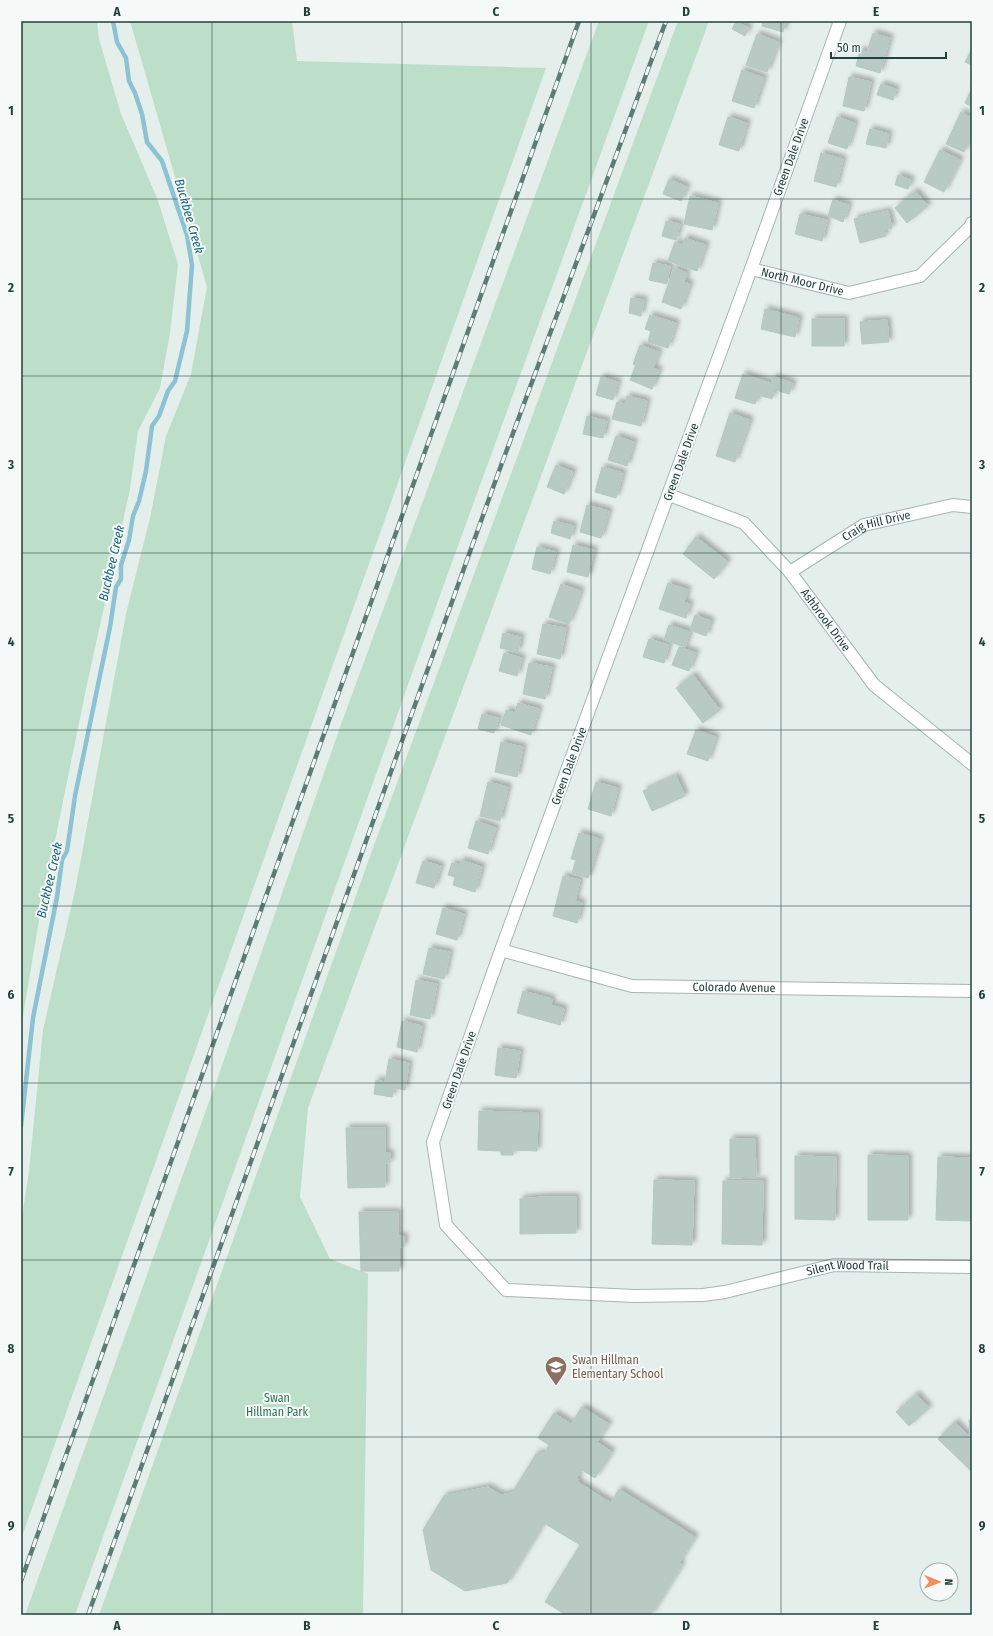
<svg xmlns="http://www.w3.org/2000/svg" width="993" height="1636" viewBox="0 0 993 1636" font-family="'Fira Sans Condensed',sans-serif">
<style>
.green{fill:#bddfc9}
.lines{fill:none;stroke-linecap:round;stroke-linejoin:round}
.stream{stroke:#8cc2d3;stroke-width:4.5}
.building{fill:#b9c9c4;stroke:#b6c8c2;filter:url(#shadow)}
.minor-casing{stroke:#a6b6b2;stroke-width:14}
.minor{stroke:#fff;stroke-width:12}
.rail-casing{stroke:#5e7b76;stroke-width:4.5}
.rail{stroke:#f5faf8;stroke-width:3;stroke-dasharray:9;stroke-linecap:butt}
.grid{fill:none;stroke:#23403b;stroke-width:1;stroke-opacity:0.55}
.labels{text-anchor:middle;stroke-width:4;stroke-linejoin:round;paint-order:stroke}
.street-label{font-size:12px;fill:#23403b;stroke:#f5faf8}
.education-label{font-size:12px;fill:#785e54;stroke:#f5faf8;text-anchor:start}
.park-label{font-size:12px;fill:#2c7850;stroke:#f5faf8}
.water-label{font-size:13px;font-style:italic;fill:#1c647d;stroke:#f5faf8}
.neatline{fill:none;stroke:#23403b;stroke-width:1.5}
.grid-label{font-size:13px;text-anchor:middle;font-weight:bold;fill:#23403b}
</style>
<defs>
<filter id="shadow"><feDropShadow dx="3.5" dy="-3.5" stdDeviation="2" flood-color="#0004"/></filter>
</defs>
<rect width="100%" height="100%" fill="#e4eeea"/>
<g class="green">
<path d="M21,21H97L99,39L121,114L157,198L178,264L170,333L160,388L138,431L130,489L86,689L40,914L21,1028Z"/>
<path d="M130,21H292L297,61L546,68L21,1539V1223L29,1171L43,1030L76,886L126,614L150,518L166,436L191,374L207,287Z"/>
<path d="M599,21H649L443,587L75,1615H25L219,1074L339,730Z"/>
<path d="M678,21H709L308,1108L300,1197L330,1259L368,1274L363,1615H99L373,848Z"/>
</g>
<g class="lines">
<path class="stream" d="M21,1126L33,1018L57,897L62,860L67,851L75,796L110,627L116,587L121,579V565L129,540L133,516L139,501L146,471L152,426L159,416L168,391L175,381L187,331L192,265L187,235L162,161L147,142L142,114L135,93L129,81L126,58L117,42L113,21"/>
</g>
<g class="building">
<path d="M763,21H786L783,32L762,26Z"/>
<path d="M736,22L749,28L745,36L732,29Z"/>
<path d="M873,33L890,38L880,73L856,66L860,50L867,52Z"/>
<path d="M757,34L778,42L767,72L746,65Z"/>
<path d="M971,51L972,52V65L965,62Z"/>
<path d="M742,70L764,78L754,108L732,101Z"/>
<path d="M849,77L871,82L864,111L843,106Z"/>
<path d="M881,84L896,89L893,100L877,95Z"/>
<path d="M972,88V107L965,103Z"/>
<path d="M961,112L972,118V136L964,152L946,144Z"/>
<path d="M728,117L747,123L739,151L719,145Z"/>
<path d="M837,117L855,123L847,149L828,143Z"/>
<path d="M870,129L889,134L886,148L866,144Z"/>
<path d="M940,150L960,160L944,192L924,182Z"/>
<path d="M821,153L843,159L836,187L814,181Z"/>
<path d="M898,175L911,180L908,189L895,185Z"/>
<path d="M669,179L687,187L681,201L663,194Z"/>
<path d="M915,191L928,206L907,223L895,208Z"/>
<path d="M690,196L718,203L712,230L684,224Z"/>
<path d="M833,200L849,205L843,222L828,216Z"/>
<path d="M888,211L892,228L884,230L886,236L860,243L854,219Z"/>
<path d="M800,214L827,220L822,241L795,234Z"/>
<path d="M666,221L680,224L676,240L662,236Z"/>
<path d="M685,238L706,245L697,271L668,261L675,242L682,245Z"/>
<path d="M653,263L670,266L667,284L649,280Z"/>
<path d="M674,268L687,273L684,282L690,284L681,309L662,302Z"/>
<path d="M631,298L644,300L641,316L629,313Z"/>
<path d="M765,309L799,318L795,337L761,329Z"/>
<path d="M650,315L676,323L668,348L648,342L651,331L645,329Z"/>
<rect x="812" y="319" width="32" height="27"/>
<path d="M887,320L889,342L862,344L860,322Z"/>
<path d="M640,345L659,352L653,368L659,370L652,389L630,380L636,365L633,364Z"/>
<path d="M743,374L771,383L773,377L793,383L789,394L775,390L772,399L758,395L755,404L735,398Z"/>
<path d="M601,377L618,382L613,400L596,395Z"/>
<path d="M627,396L647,401L641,426L612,419L617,402L625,404Z"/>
<path d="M730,413L750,420L735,462L716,456Z"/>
<path d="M587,416L607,421L603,438L583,434Z"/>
<path d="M616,436L634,442L627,466L608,460Z"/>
<path d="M556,465L573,472L564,494L547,487Z"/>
<path d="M602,467L623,473L616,498L595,492Z"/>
<path d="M587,505L609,511L601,538L580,532Z"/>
<path d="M554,521L574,526L570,539L551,533Z"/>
<path d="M696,537L728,562L714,579L683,554Z"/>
<path d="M573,545L594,550L588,577L567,572Z"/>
<path d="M537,547L556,552L550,574L532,569Z"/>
<path d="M668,583L688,590L684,602L690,604L686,618L659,609Z"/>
<path d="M561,584L581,591L569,624L549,617Z"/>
<path d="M695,615L711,621L706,636L690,630Z"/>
<path d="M543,624L566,628L560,659L537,654Z"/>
<path d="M669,625L690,632L685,647L664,640Z"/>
<path d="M503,633L521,637L518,652L500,648Z"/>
<path d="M649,639L669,645L664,663L643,657Z"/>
<path d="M679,647L696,653L689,671L672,665Z"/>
<path d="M504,653L522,658L517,676L499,671Z"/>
<path d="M529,663L552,667L545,699L523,694Z"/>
<path d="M693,675L720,710L703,723L676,688Z"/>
<path d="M518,703L539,709L531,735L501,725L506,710L515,713Z"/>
<path d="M482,714L499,718L494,733L478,729Z"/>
<path d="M696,730L716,737L708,761L687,754Z"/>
<path d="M501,742L523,747L517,777L495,772Z"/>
<path d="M676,776L685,796L652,811L643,791Z"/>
<path d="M488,782L508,787L500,821L480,816Z"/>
<path d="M596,782L618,788L611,816L588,809Z"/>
<path d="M476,821L496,828L488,854L468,848Z"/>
<path d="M579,833L600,839L588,878L572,873L576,860L571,859Z"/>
<path d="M461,860L482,867L475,892L453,885L455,877L448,875L452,863L460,865Z"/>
<path d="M423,861L441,866L434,888L416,883Z"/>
<path d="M563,876L580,880L575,901L582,903L577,923L553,916Z"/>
<path d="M443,908L464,914L457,940L436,934Z"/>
<path d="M429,948L450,952L444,979L423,974Z"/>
<path d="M416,980L437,984L430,1019L410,1015Z"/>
<path d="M523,991L552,999L551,1005L564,1009L560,1025L517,1013Z"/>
<path d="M402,1021L422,1026L417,1052L397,1047Z"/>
<path d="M498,1048L520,1051L516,1078L495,1075Z"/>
<path d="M389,1059L409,1063L405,1090L394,1088L392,1097L374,1094L376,1080L385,1082Z"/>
<path d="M479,1111L538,1113L537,1151L513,1150V1155H501V1151L478,1150Z"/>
<path d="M346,1128H385V1153H390V1163H385V1187L348,1188Z"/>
<path d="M730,1139H755L756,1177L730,1178Z"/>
<path d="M868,1155L908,1156V1220H868Z"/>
<path d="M795,1156L836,1157L835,1220L795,1219Z"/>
<path d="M938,1157L972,1158V1221L936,1220Z"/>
<path d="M654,1180L694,1181L692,1245L652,1244Z"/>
<path d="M723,1181H763L762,1245L722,1244Z"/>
<path d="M543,1197H576V1233L520,1234V1199Z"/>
<path d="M359,1212H398V1236H404V1247H399V1271H361Z"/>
<path d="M916,1394L929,1408L909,1426L896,1412Z"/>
<path d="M582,1407L609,1424L597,1442L612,1452L595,1478L582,1470L577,1477L579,1483L611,1503L619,1489L695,1537L679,1563L682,1565L651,1615H566L545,1602L580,1545L544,1523L507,1583L465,1591L431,1570L423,1530L444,1496L488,1487L501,1495L512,1493L536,1454L545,1453L549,1445L538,1438L554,1413L571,1424Z"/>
<path d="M969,1420H972V1472L938,1439L955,1422L967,1435L970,1432Z"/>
</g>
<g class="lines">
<g class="minor-casing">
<g id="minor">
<path id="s1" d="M840,21L751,269L501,950L433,1142L446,1225L506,1290L634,1296L703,1295L725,1292L834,1265L972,1267"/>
<path id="s2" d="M751,269L849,293L920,276L970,227L972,223"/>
<path id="s3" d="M669,495L744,523L790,572L874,685L972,764"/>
<path id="s4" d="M790,572L864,525L953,505L972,507"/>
<path id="s5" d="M501,950L632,986L972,991"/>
</g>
</g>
<use href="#minor" class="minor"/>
<g class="rail-casing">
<g id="rail">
<path d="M21,1581L579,21"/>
<path d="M88,1615L499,471L666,21"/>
</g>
</g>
<use href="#rail" class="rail"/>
</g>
<path class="grid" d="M212,21V1615M402,21V1615M591,21V1615M781,21V1615M21,199H972M21,376H972M21,553H972M21,730H972M21,906H972M21,1083H972M21,1260H972M21,1437H972"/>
<defs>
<g id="school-pin" transform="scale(1.15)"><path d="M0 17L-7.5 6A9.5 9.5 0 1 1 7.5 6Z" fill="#8d6e63" stroke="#f5faf8"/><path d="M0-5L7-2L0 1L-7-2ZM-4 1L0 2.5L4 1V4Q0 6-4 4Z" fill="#fff"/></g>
</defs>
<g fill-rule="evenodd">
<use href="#school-pin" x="556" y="1367"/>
</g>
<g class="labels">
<g class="street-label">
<text transform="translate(791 157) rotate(-70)" y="4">Green Dale Drive</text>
<text dy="4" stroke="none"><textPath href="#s2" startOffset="53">North Moor Drive</textPath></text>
<text transform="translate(681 462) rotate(-70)" y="4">Green Dale Drive</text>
<text dy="4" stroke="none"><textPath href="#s4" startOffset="99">Craig Hill Drive</textPath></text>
<text dy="4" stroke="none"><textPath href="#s3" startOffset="207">Ashbrook Drive</textPath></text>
<text transform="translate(569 766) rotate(-70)" y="4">Green Dale Drive</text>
<text dy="4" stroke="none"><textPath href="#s5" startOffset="238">Colorado Avenue</textPath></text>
<text transform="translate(459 1070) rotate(-71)" y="4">Green Dale Drive</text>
<text dy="4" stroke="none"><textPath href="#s1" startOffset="1710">Silent Wood Trail</textPath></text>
</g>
<g class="education-label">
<text x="572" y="1364">Swan Hillman<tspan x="572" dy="14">Elementary School</tspan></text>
</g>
<g class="park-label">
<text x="277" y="1402">Swan<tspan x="277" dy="14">Hillman Park</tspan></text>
</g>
<g class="water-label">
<text transform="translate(190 216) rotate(74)" y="5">Buckbee Creek</text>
<text transform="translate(111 563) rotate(-77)" y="5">Buckbee Creek</text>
<text transform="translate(49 880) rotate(-77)" y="5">Buckbee Creek</text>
</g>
</g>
<rect width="993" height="1636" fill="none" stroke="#f5faf8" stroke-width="44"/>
<g transform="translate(939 1582) rotate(91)"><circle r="19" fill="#f5faf8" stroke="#a1b0ac"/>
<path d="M0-3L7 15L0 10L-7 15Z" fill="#f38f5d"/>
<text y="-6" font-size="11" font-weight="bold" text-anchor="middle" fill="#23403b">N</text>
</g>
<path d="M831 52v6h115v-6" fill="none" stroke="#23403b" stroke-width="2"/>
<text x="837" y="52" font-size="12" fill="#23403b" stroke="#f5faf8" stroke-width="3" paint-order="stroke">50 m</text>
<rect x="22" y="22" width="949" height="1592" class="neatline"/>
<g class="grid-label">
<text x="117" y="16">A</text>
<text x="307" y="16">B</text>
<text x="496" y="16">C</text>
<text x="686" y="16">D</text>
<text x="876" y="16">E</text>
<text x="11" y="115">1</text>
<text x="982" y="115">1</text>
<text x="11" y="292">2</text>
<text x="982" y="292">2</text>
<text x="11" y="469">3</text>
<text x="982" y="469">3</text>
<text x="11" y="646">4</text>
<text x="982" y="646">4</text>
<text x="11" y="823">5</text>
<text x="982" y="823">5</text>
<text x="11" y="999">6</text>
<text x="982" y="999">6</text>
<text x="11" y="1176">7</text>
<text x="982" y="1176">7</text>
<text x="11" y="1353">8</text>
<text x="982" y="1353">8</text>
<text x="11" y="1530">9</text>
<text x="982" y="1530">9</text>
<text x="117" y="1630">A</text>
<text x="307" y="1630">B</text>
<text x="496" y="1630">C</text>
<text x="686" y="1630">D</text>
<text x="876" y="1630">E</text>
</g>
</svg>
